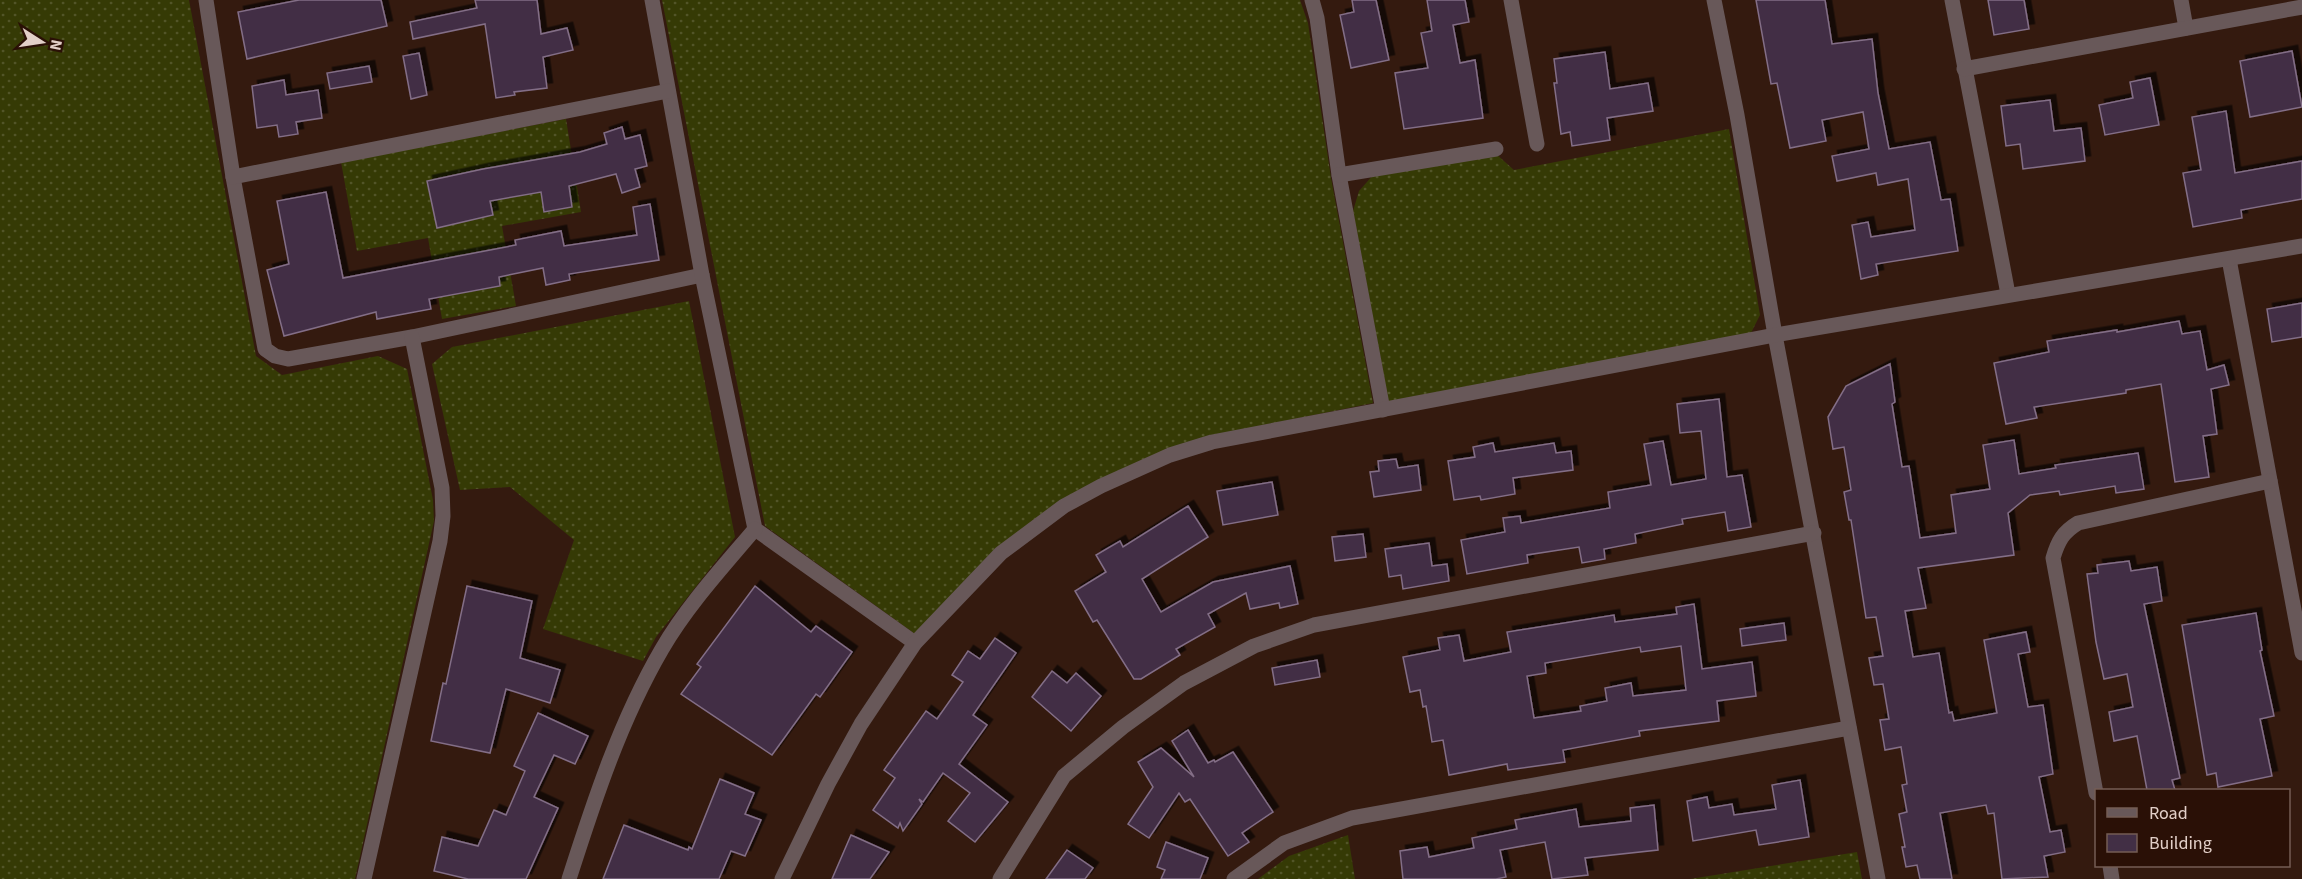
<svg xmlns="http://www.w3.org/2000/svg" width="2302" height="879" viewBox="0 0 2302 879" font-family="'Source Sans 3',sans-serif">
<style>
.grass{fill:url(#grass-dots)}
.building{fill:#422f45;stroke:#836e87;stroke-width:1.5;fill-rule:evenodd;filter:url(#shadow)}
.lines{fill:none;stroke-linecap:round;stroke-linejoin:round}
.street{stroke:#685859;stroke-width:15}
</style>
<defs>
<pattern id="grass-dots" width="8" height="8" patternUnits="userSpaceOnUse" patternTransform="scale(1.5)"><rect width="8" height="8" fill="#353a05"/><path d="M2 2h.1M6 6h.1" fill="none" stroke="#525528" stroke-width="1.8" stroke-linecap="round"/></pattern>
<filter id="shadow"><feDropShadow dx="5.5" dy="-5.5" stdDeviation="0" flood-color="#0009"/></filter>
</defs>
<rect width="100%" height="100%" fill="#341a0f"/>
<g class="grass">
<path d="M0,0H189L256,356L282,375L378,356L407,369L433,500L434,521L355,879H0Z"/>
<path d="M662,0H1300L1308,23L1331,178L1373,403L1211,436L1061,502L915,634L765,526Z"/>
<path d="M566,119L581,212L502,226L516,306L442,319L428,238L357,251L341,162Z"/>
<path d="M1729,129L1760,315L1751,333L1389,404L1353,211L1359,191L1374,174L1495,153L1514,170Z"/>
<path d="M689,301L735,537L656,637L643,661L543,629L574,540L510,487L460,490L432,364L452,347Z"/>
<path d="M1348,835L1355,879H1258L1289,856Z"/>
<path d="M1857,852L1862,879H1690Z"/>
</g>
<g class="building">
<path d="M299,0H381L387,26L247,59L238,12Z"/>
<path d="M475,0H537L541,34L567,28L573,50L543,57L547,88L514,92L515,95L496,98L485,24L413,39L410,22L477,8Z"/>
<path d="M1352,0H1376L1389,60L1351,68L1340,15L1354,12Z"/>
<path d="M1427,0H1465L1469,22L1453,25L1460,63L1475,60L1483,118L1404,129L1395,73L1428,68L1421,33L1432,31Z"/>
<path d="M1756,0H1825L1832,44L1872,39L1878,93L1889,149L1930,142L1941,200L1950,199L1958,251L1876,264L1878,275L1861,279L1852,225L1868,222L1871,237L1915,230L1908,179L1878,185L1876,173L1837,181L1832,156L1869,149L1863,112L1822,120L1826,141L1790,148L1777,83L1771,84Z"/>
<path d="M1988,0H2024L2029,29L1994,35Z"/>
<path d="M2292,51L2302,107L2250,117L2240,61Z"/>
<path d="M1605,52L1610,89L1648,83L1653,111L1607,118L1610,140L1572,146L1570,132L1561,134L1554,83H1557L1554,59Z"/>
<path d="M419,53L427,95L411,99L403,56Z"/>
<path d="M369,66L372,82L330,89L327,73Z"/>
<path d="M2150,78L2159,125L2105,135L2099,105L2133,98L2130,82Z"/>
<path d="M284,80L286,95L318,90L322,118L296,122L298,134L279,137L277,125L257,128L252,86Z"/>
<path d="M2050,100L2054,131L2081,128L2085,161L2023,169L2020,144L2006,146L2001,106Z"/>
<path d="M2226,111L2235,173L2302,161V199L2241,210L2242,218L2193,227L2183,173L2201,170L2192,117Z"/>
<path d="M622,127L625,139L640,135L647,166L635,169L640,187L622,193L616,174L569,186L572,207L544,212L541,192L490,201L493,215L437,228L427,181L483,169L580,152L607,144L604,133Z"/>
<path d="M326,192L343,278L516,245L515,240L561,231L564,246L637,235L633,207L650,204L659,260L569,274L570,280L546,285L543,268L499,277L500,286L429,299L431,309L377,319L376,312L284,336L267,270L289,264L277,201Z"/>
<path d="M2302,303V337L2272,342L2267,309Z"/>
<path d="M2179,321L2182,334L2200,331L2207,370L2224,365L2229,385L2211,389L2217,434L2203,436L2209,477L2175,482L2161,384L2126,390V393L2034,407L2037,418L2006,424L1994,363L2049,352L2047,341L2117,330V332Z"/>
<path d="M1890,364L1895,402L1892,404L1902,467L1909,466L1920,538L1956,533L1951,495L1990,489L1983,445L2014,440L2019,474L2056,468L2055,465L2138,453L2144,489L2116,493L2115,486L2060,495L2059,491L2030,495L2008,513L2014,555L1918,568L1926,608L1905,611L1913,657L1939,653L1949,713L1952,712L1954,721L1997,713L1984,640L2026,632L2030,652L2018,654L2028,707L2043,705L2053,774L2039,777L2050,832L2061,830L2065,852L2044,856L2048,877L2002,879L1994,813L1988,814L1986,805L1940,813L1952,879H1920L1917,865L1906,867L1902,847H1905L1899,814L1907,812L1902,785L1907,784L1901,747L1885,750L1880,720L1889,719L1883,684L1874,685L1869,658L1883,656L1876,617L1866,618L1851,520H1849L1844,492L1851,490L1844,447L1833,449L1828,417L1846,386Z"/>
<path d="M1719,399L1727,477L1742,475L1751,527L1728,531L1725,512L1682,519L1683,524L1635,534L1636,543L1604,549L1605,559L1582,563L1579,547L1527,555L1528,563L1467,574L1461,540L1505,532L1503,518L1520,516L1521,523L1610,508L1608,492L1651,485L1644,444L1663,441L1671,485L1706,479L1701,431L1680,433L1677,404Z"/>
<path d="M1493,443L1495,452L1554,443L1556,453L1571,451L1573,470L1513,478L1515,494L1481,500L1480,496L1454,500L1448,461L1475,457L1473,447Z"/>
<path d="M1396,459L1398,468L1418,465L1421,490L1374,497L1370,472L1379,471L1378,461Z"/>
<path d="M1272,482L1278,515L1223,525L1217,491Z"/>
<path d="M1188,506L1208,537L1142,579L1161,612L1213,582L1290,566L1298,604L1280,608L1279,603L1250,609L1246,593L1208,614L1215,627L1176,649L1180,655L1141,679H1134L1097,620L1093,622L1075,591L1106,572L1096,555L1120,541L1123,547Z"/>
<path d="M1363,534L1366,557L1335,561L1332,537Z"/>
<path d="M1429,543L1432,566L1447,564L1449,581L1403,589L1401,575L1389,577L1385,549Z"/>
<path d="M2129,561L2131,571L2157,567L2162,601L2144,604L2180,778L2172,780L2175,790H2147L2137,736L2114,741L2109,712L2133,707L2127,674L2104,679L2096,642L2087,574L2098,573L2097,565Z"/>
<path d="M467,586L532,601L520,658L560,670L550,703L506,689L490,753L431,741L443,683L446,684Z"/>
<path d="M755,586L811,632L816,626L852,652L820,697L816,694L772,755L681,694L701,667L697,664Z"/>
<path d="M1694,604L1702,669L1752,662L1756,696L1717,701L1719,721L1639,731L1640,736L1563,750L1565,762L1508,770L1507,764L1449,775L1443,740L1432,742L1426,706L1423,707L1420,690L1410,692L1403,657L1440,650L1438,638L1459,635L1464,661L1511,652L1507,632L1614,615L1615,622L1677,614L1676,607ZM1681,646L1686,690L1633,696L1631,683L1605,688L1607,701L1580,706L1581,711L1534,718L1527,676L1546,673L1545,663L1640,647L1641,652Z"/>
<path d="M2256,613L2262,650L2260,651L2274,716L2260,719L2272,776L2218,787L2216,773L2207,775L2182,625Z"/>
<path d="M1784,623L1786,640L1742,646L1740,629Z"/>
<path d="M995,638L1016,653L973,715L987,725L959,764L1008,802L975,842L948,821L970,793L943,773L923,802L919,799L922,804L903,831L900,823L898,828L873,810L895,778L884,770L926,711L937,719L963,682L952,675L968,651L980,659Z"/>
<path d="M1317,660L1320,677L1275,685L1272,668Z"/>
<path d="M1052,671L1067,683L1076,673L1101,696L1071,731L1032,697Z"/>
<path d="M538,713L588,736L575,764L554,755L534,797L558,808L526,879H468L434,871L442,837L478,846L494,810L506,815L525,771L514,766Z"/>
<path d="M1188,730L1208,763L1214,760L1215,762L1233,752L1273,812L1242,833L1249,842L1228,856L1190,799L1185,802L1179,793L1149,838L1128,824L1153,787L1138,762L1161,748L1194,777L1172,741Z"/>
<path d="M720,779L754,793L745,814L761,820L745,856L731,851L719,879H603L624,825L688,850L689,847L692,849Z"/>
<path d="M1800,780L1809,837L1759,845L1756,830L1693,841L1687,801L1707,797L1709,808L1732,804L1734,815L1776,809L1772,785Z"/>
<path d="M1654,805L1658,850L1585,858L1588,875L1552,879L1545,842L1500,850L1506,877L1496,879H1403L1400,851L1427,847L1429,857L1474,848L1472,838L1517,829L1515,820L1576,809L1579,827L1631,821L1630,808Z"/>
<path d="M851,835L889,852L870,879H832Z"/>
<path d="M1166,842L1208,858L1200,879H1161L1165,870L1157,867Z"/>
<path d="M1067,850L1093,868L1085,879H1046Z"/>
</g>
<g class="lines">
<g class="street">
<path d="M206,0L233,177L265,349L275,356L288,359L412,337L702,275"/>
<path d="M652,0L702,275L755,529L915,643"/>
<path d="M1312,0L1317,18L1339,175L1383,410"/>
<path d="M1511,0L1537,144"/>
<path d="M1714,0L1737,115L1775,335L1878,879"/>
<path d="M1952,0L2008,294"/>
<path d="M2181,0L2186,28"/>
<path d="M1964,69L2302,7"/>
<path d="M1339,175L1496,149"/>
<path d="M233,177L668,91"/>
<path d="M2229,259L2302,653"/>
<path d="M2096,793L2053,558C2058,541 2063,532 2078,523L2270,481"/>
<path d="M2110,866L2112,879"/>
<path d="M364,879L440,541L443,516L442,488L412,337"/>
<path d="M569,879C594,801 620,721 662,649C687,606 722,568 755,529"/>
<path d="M782,879L828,784L861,724L915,643L1001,553L1064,506L1101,486L1170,455L1212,442L1775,335L2302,246"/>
<path d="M1000,879L1064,776L1123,727L1184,683L1254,646L1314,625L1814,533"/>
<path d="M1234,879L1284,843L1352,818L1849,728"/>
</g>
</g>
<rect x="2095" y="789" width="195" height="78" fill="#2a1006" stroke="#745c54" stroke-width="1.5"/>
<rect x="2107" y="808" width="30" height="9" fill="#685859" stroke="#745c54" stroke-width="1.5"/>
<text x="2149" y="819" font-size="18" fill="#e2cfc8">Road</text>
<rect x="2107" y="834" width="30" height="18" fill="#422f45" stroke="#745c54" stroke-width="1.5"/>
<text x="2149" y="849" font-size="18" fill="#e2cfc8">Building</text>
<g transform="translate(42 42) rotate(102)" stroke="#2a1006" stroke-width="4.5" paint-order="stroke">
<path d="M0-4.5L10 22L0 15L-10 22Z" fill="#e2cfc8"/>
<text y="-9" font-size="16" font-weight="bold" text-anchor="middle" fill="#e2cfc8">N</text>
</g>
</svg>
